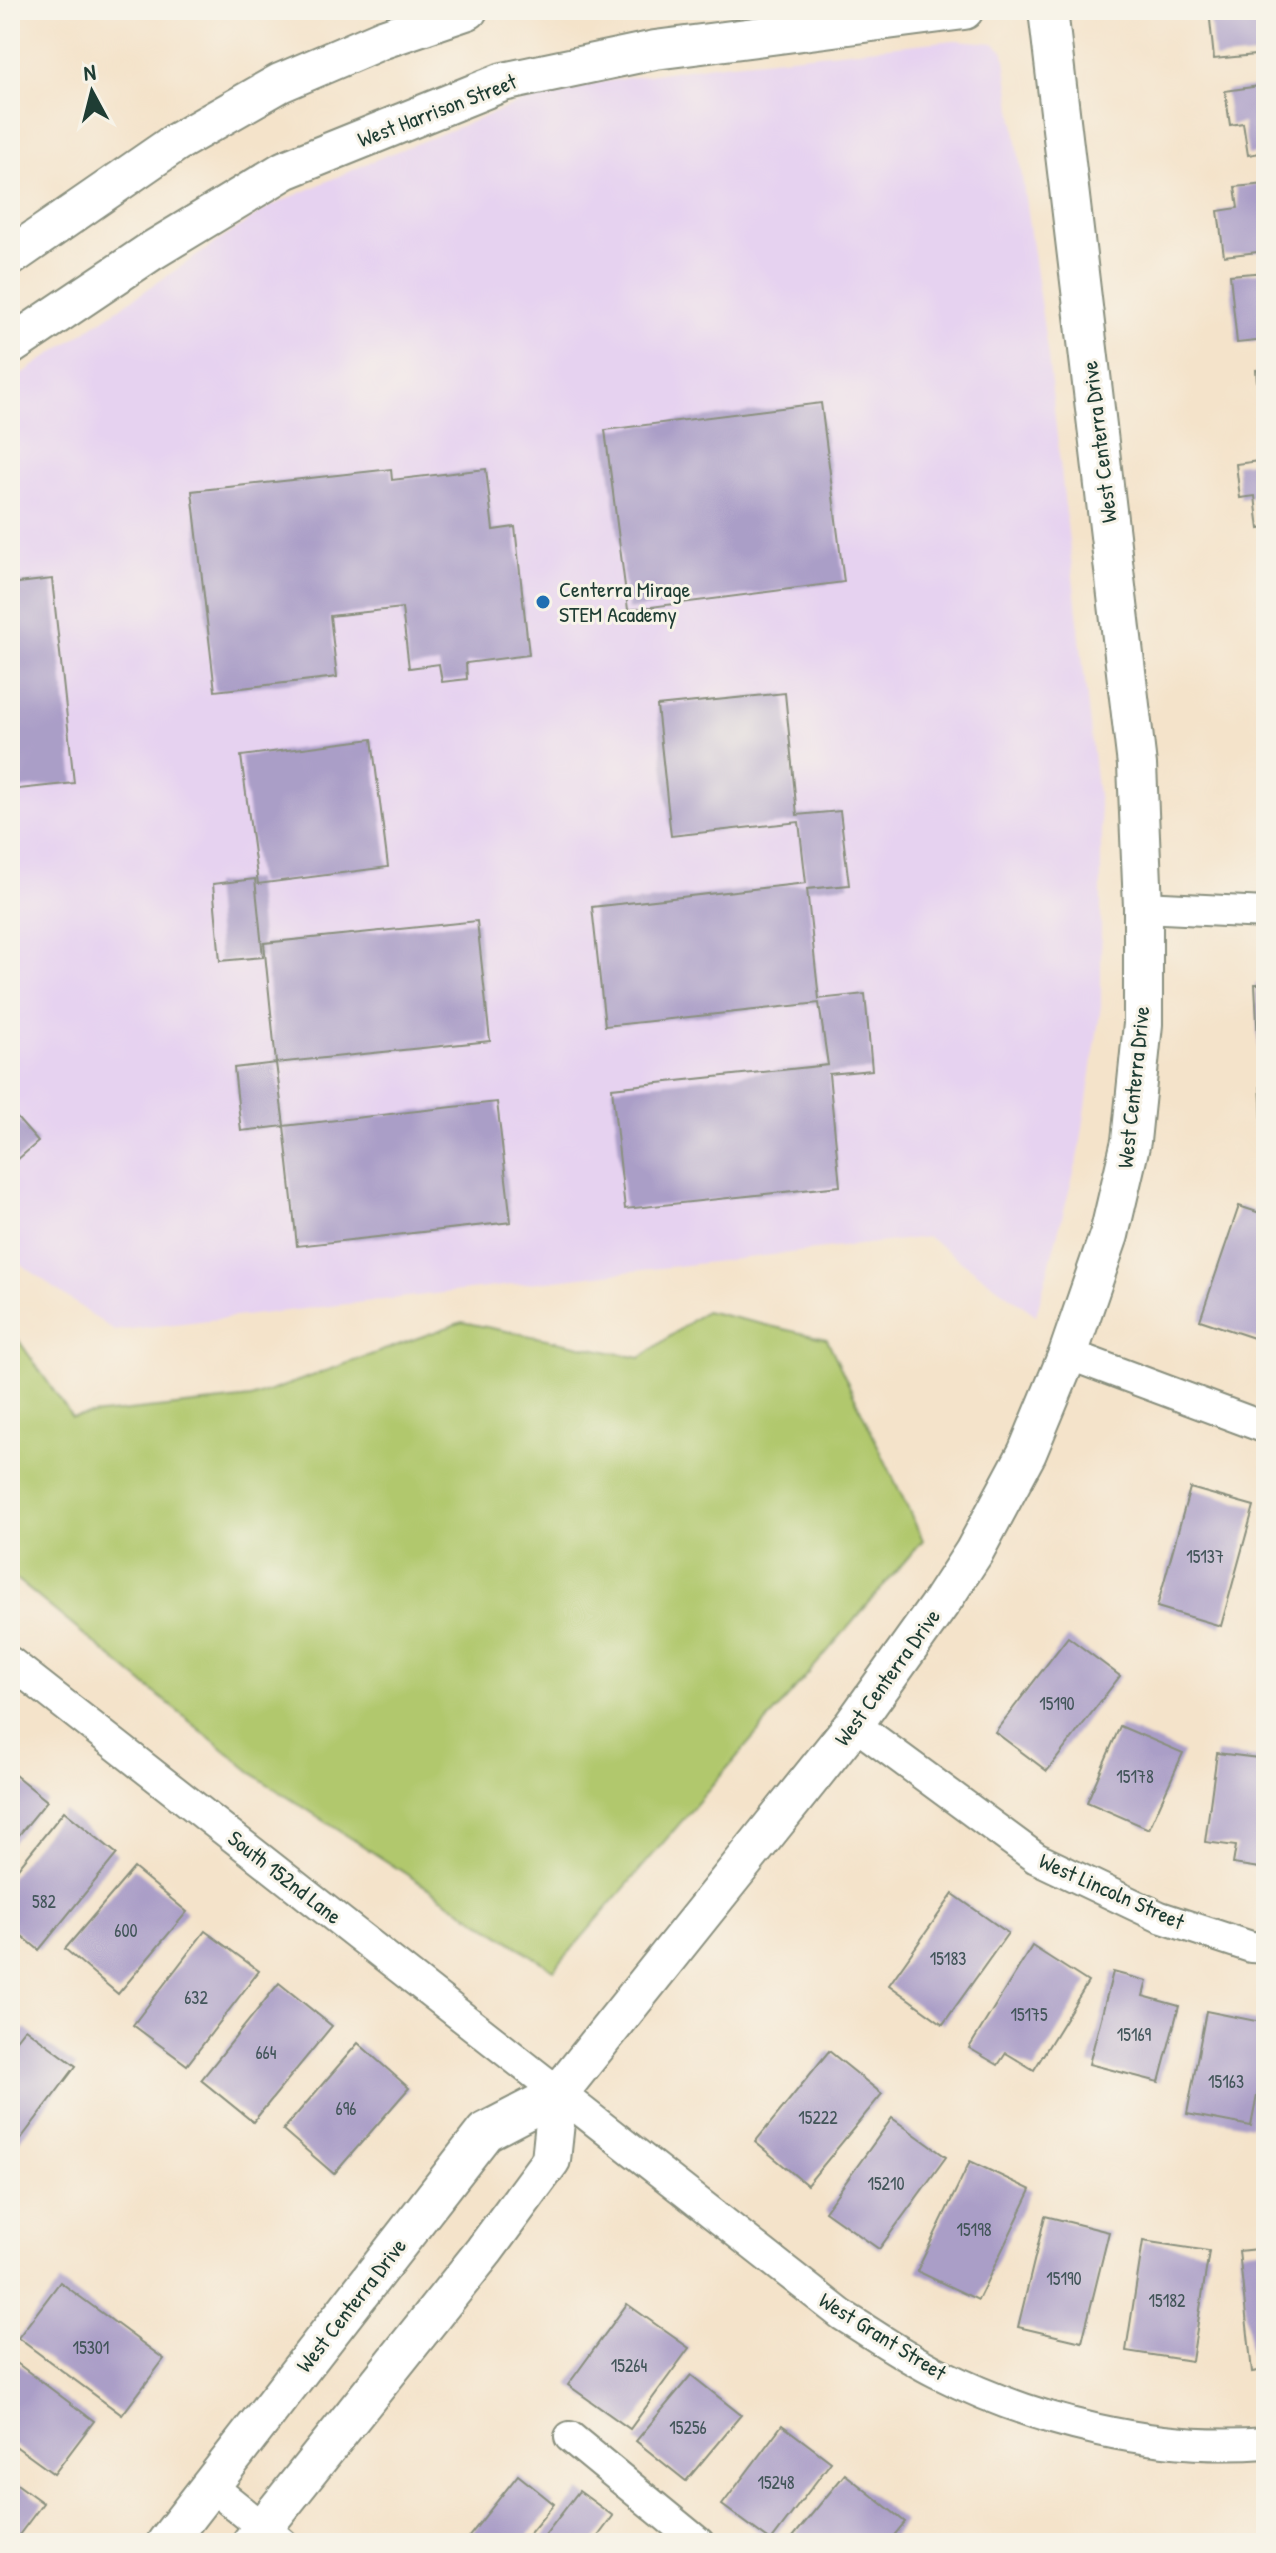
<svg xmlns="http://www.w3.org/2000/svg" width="1276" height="2553" viewBox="0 0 1276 2553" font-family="'Patrick Hand',sans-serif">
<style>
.built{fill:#e6d2f0}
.green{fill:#b1c86d;stroke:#688250;stroke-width:2}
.building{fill:#aa9ec7}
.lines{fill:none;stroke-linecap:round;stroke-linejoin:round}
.minor-casing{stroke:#8a907f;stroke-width:34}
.tertiary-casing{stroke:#8a907f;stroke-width:42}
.minor{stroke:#fff;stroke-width:30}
.tertiary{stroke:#fff;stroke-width:38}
.poi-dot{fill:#1f6fb2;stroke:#f7f3e8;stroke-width:3}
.labels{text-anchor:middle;stroke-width:6;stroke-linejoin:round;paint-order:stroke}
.number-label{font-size:18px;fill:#425559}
.street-label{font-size:22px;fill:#1f3d34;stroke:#f7f3e8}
.poi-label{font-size:22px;fill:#1f3d34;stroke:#f7f3e8;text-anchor:start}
</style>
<rect width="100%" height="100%" fill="#f7f3e8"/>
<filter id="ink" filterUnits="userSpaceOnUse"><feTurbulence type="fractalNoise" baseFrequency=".0125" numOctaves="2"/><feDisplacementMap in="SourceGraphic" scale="16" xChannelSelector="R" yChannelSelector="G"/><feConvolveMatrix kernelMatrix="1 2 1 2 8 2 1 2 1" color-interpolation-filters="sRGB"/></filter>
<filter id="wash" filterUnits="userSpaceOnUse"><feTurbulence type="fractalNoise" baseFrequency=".006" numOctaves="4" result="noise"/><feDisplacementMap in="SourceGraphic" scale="32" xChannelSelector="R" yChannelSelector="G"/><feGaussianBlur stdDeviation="1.8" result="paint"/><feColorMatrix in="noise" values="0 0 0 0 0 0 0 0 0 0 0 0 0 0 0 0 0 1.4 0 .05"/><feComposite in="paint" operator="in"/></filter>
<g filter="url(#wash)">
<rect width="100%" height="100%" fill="#f4e3ca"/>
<path class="built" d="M955,40L994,43L1004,52L1048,357L1101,822V1006L1079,1154L1036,1315L928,1237L114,1331L10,1256V382L269,207L377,159L555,89L713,65Z"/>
<path class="green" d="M705,1311L827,1339L923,1540L554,1970L260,1779L10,1574V1328L72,1417L251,1398L462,1322L640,1358Z"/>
<g id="blocks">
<g class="building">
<path d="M1209,10H1266V54L1214,59Z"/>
<path d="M1266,85V152L1248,155L1243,123L1230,125L1225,91Z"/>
<path d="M1266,184V251L1224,256L1218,211L1238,208L1235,187Z"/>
<path d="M1266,272V340L1237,343L1230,275Z"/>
<path d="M1266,369V437L1262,438L1256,370Z"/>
<path d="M821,403L844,582L628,610L605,430Z"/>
<path d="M1266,460V528L1259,529L1255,496L1240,498L1236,464Z"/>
<path d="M391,469L392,480L486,469L493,530L515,527L529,655L466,663L467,679L442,682L439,664L409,668L402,608L330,616L337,677L215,691L192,491Z"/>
<path d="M52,579L74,783L10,790V584Z"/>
<path d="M785,693L797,815L840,811L849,885L807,889L819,999L865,994L872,1070L829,1074L840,1186L625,1209L612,1088L828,1065L819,1003L605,1026L592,907L806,883L799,822L671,836L657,706Z"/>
<path d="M372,739L388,867L258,884L241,756Z"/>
<path d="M255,879L263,957L220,961L213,884Z"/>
<path d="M477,921L490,1041L276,1063L264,943Z"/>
<path d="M1255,984H1266V1121H1262Z"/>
<path d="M276,1063L284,1126L497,1102L511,1222L297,1246L284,1126L241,1131L234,1068Z"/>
<path d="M10,1110L38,1142L10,1166Z"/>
<path d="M1239,1206L1266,1215V1342L1200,1320Z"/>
<path d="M1190,1488L1254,1506L1221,1626L1157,1607Z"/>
<path d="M1068,1637L1120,1676L1047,1771L995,1732Z"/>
<path d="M1120,1726L1183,1753L1149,1829L1087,1802Z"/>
<path d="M1217,1753L1266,1759V1869L1233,1864L1236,1846L1205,1842Z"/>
<path d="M10,1771L47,1801L10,1846Z"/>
<path d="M64,1811L117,1854L39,1950L10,1926V1878Z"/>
<path d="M134,1868L187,1912L118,1994L65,1949Z"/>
<path d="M953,1894L1008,1933L943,2024L889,1985Z"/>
<path d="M205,1931L259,1971L187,2065L133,2025Z"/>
<path d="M1032,1946L1088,1982L1034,2070L1006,2053L998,2065L969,2048Z"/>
<path d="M1113,1972L1147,1981L1143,1996L1179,2006L1159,2082L1089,2064Z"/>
<path d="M279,1983L332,2026L253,2122L201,2080Z"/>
<path d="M1206,2011L1266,2023V2050L1251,2126L1187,2114Z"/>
<path d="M25,2028L76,2066L10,2153V2047Z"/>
<path d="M358,2043L409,2088L334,2174L283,2130Z"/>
<path d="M829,2051L882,2094L807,2185L755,2142Z"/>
<path d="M892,2118L946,2157L879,2249L825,2211Z"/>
<path d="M970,2161L1031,2190L978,2300L917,2271Z"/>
<path d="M1045,2216L1109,2232L1082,2342L1018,2327Z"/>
<path d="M1143,2241L1209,2251L1192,2361L1126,2351Z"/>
<path d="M1266,2248V2370L1252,2372L1239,2251Z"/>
<path d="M60,2282L164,2359L122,2415L18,2338Z"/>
<path d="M627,2304L689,2348L630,2429L568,2385Z"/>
<path d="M10,2358L94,2421L54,2474L10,2442Z"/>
<path d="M691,2375L741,2415L686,2481L636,2441Z"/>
<path d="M782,2425L831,2462L771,2541L722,2505Z"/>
<path d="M845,2474L905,2522L888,2543H788Z"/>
<path d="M518,2475L554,2504L522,2543H464Z"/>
<path d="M10,2479L43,2503L13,2543H10Z"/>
<path d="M579,2491L613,2516L593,2543H539Z"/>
</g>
</g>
</g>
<g filter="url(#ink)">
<use href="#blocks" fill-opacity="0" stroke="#8a907f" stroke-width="2"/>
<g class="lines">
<g class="minor-casing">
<g id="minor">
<path d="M1143,907L1266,913"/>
<path d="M1068,1354L1266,1428"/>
<path d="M10,1662L842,2315C873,2334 904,2356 936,2372C1035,2422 1156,2452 1266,2443"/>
<path d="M854,1724L1036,1858L1160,1917L1251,1947L1266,1948"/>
<path d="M570,2437L699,2543"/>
<path d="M211,2486L282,2543"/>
</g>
</g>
<g class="tertiary-casing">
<g id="tertiary">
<path d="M10,257L175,143L280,83L383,39L468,10"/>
<path d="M10,346L150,252L285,170L503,82L655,50L964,10"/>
<path d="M166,2543L485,2132L558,2094L854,1724L942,1601L974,1552L1027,1453L1068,1354L1109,1235L1131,1141L1143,1024V907L1137,765L1048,10"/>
<path d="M251,2543L484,2251L551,2160L558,2094"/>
</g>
</g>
<use href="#minor" class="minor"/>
<use href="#tertiary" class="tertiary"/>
</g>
</g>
<circle class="poi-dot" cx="543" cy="602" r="8"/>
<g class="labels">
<g class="number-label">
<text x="1205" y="1563">15137</text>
<text x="1057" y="1710">15190</text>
<text x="1135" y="1783">15178</text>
<text x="44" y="1908">582</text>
<text x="126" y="1937">600</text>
<text x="948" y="1965">15183</text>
<text x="196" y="2004">632</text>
<text x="1029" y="2021">15175</text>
<text x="1134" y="2041">15169</text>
<text x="266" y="2059">664</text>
<text x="1226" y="2088">15163</text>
<text x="346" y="2115">696</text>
<text x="818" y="2124">15222</text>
<text x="886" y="2190">15210</text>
<text x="974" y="2236">15198</text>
<text x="1064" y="2285">15190</text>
<text x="1167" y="2307">15182</text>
<text x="91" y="2354">15301</text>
<text x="629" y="2372">15264</text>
<text x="688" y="2434">15256</text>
<text x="776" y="2489">15248</text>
</g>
<g class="street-label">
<text transform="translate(437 110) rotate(-21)" y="8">West Harrison Street</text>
<text transform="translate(1099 442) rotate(-97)" y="8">West Centerra Drive</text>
<text transform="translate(1133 1087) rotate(-84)" y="8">West Centerra Drive</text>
<text transform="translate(887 1677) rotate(-54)" y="8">West Centerra Drive</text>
<text transform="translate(285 1877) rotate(38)" y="8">South 152nd Lane</text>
<text transform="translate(1112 1891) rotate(24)" y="8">West Lincoln Street</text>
<text transform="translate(351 2305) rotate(-52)" y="8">West Centerra Drive</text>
<text transform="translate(883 2336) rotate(32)" y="8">West Grant Street</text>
</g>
<g class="poi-label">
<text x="559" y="597">Centerra Mirage<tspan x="559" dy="25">STEM Academy</tspan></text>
</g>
</g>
<rect width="1276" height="2553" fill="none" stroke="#f7f3e8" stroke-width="40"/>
<g transform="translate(92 92) rotate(353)" stroke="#f7f3e8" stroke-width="6" paint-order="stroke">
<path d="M0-6L14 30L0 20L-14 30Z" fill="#1f3d34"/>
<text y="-12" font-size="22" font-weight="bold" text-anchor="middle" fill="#1f3d34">N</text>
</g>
</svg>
